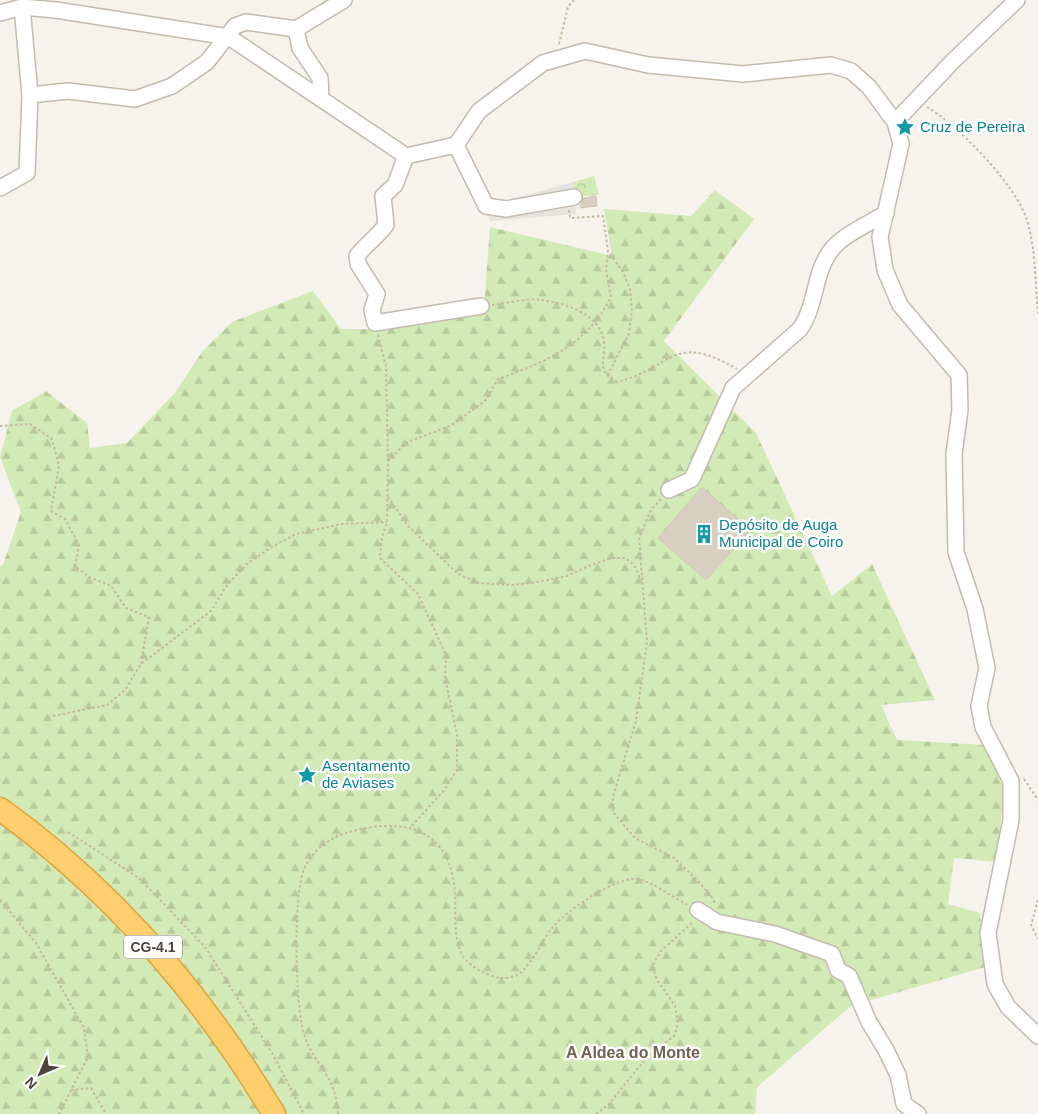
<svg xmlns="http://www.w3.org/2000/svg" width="1038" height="1114" viewBox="0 0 1038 1114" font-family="Helvetica,sans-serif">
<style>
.forest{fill:url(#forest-firs)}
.park{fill:url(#park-crowns)}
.parking{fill:#e5e3e0}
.building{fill:#d8cfc1;stroke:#d3c7b4}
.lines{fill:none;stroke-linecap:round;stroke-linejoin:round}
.minor-casing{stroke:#c2bbae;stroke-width:18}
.highway-casing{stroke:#e0a43c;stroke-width:25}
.path{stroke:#c4b79f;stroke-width:2;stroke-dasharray:2.5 2.5;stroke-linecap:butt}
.minor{stroke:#fff;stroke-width:15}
.highway{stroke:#ffcf6e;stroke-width:22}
.labels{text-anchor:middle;stroke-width:5;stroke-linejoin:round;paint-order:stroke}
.shield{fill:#fff;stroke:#817c74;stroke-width:1}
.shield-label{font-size:14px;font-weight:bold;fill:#4b4439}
.culture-label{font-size:15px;fill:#0d838f;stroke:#fff;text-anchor:start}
.neighbourhood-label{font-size:16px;font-weight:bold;fill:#6e6250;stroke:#fff}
</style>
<defs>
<pattern id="forest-firs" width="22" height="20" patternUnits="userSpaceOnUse" patternTransform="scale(1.25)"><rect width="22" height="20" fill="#d2eab5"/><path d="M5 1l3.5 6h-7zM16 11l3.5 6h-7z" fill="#b6ca9c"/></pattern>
<pattern id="park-crowns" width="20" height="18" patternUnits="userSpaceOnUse" patternTransform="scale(1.25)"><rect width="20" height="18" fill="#d2eab5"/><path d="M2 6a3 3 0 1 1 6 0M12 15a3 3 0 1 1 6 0" fill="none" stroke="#b6ca9c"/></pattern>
</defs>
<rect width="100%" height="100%" fill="#f6f3ec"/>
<path class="forest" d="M715,190L754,219L664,341L756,433L832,596L872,564L935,700L881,705L897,740L986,745L1004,790L997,862L954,858L948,904L980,913L985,967L851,1006L757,1087L755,1114H0V566L3,565L21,512L0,457L12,411L46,391L87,423L90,448L127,443L174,394L202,352L232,322L313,291L341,329H380L484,309L490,227L612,256L604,209L691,216Z"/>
<path class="park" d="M594,176L599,195L574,197L573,182Z"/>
<path class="parking" d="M573,182L576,214L490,221L486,206Z"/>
<g class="building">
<path d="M596,196L597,206L580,208L583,198Z"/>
<path d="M702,487L750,530L706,580L658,538Z"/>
</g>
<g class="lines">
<g class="minor-casing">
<g id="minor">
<path d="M22,7L30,95"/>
<path d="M0,13L22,7L56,10L229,37L406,156L456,145L479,111L543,63L585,51L648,65L743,74L831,65L851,71L869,87L895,122L901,144L880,237L885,270L900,305L959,375L960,410L954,454L956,552L975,609L987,668L979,706L983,727L1011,781V820L988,933L995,984L1008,1007L1038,1036"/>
<path d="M296,29L300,48L320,78L321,99"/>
<path d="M895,122L953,61L1017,0"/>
<path d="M456,145L486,206L506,209L574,197"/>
<path d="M406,156L395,185L383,196L386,225C377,237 365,245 357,256L358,264L377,294L372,310L375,323L481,306"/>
<path d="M0,188L27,173L30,95L68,91L135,99L172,86L207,62L235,26L246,22L296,29L344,0"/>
<path d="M669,490L692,479L733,388L800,329C816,306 814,275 829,253C841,235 869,224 886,213"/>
<path d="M698,910L717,922L775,934L832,954L838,970L849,976L869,1022L886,1050L898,1075L904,1104L918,1114"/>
</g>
</g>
<g class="highway-casing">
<path id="highway" d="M0,809C114,891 202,994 274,1114"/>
</g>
<g class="path">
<path d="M559,44L568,7L574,0"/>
<path d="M927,107C958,125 1016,185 1027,220C1036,250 1035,283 1038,314"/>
<path d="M569,210L570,218L603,216L608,251L623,272L630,289L632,309L629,334L607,376"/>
<path d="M492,305C508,303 527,298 542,300C565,303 601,314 604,342C606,363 595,369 617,382C674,368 671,331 737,369"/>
<path d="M378,335L386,366L388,461L387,522L382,537L380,558L418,594L446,655L445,677L457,735V770L444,790L410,828"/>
<path d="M0,426L30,424L52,439L59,466L51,511L65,519L79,545L75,566L89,577L111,586L126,608L149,617L141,664"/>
<path d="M388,461L406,443L452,425L486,400L498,379C546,362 587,345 611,297L606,270L608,251"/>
<path d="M388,497L409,527L458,574L479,583L513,585L537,582L567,576L591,565L612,558H625L634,565L641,580"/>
<path d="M661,499L651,510L639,538L647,642L636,721L613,796V812L635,838L674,858L698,881L714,900V905"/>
<path d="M53,716L107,705L125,690L141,664L211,611L227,585L247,564L270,548L296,534L342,524L387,522"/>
<path d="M1024,779L1038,800"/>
<path d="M68,832L139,878L205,947L272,1053L304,1114"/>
<path d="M0,900L36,943L84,1028L88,1057L59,1114"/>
<path d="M1038,900L1031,925L1038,939"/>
<path d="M71,1090L91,1088L106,1114"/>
<path d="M338,1114C337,1076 314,1066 304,1034C295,1006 293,896 304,869C311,852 329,838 346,833C395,818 446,823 454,884C457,905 453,928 459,948C464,964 484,975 500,978C504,979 515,977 519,974C534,962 541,942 552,928C566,911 616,876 638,879C651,881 674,898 688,905"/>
<path d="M596,1114L609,1104L647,1057L674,1036L678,1023L675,1006L657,980L652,966L661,951L693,922"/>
</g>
<use href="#minor" class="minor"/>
<use href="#highway" class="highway"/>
</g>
<defs>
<g id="sight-bare" transform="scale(1.5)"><path d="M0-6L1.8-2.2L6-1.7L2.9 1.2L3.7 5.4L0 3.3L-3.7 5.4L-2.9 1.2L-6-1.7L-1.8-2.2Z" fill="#0f9aa8" stroke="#fff" stroke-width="2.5" paint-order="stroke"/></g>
<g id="building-bare" transform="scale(1.5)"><path d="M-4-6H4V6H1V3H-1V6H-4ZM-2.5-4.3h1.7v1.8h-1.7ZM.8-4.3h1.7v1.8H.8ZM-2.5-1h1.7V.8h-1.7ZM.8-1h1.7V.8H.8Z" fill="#0f9aa8" stroke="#fff" stroke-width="2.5" paint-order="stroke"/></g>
</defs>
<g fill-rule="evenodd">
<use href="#sight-bare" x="905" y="127"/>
<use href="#building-bare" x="704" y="534"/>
<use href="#sight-bare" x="307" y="775"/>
</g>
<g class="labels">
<rect class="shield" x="124" y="935.5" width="58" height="23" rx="4"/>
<g class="shield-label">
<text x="153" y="952">CG-4.1</text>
</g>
<g class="culture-label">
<text x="920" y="132">Cruz de Pereira</text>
<text x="719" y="530">Depósito de Auga<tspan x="719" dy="17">Municipal de Coiro</tspan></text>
<text x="322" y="771">Asentamento<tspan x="322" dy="17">de Aviases</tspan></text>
</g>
<g class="neighbourhood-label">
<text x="633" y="1058">A Aldea do Monte</text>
</g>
</g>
<g transform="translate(40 1074) rotate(225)" stroke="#ffffff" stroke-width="4" paint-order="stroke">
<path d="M0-4L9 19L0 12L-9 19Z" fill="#4b4439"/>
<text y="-8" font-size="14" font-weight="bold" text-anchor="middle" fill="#4b4439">N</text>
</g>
</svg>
